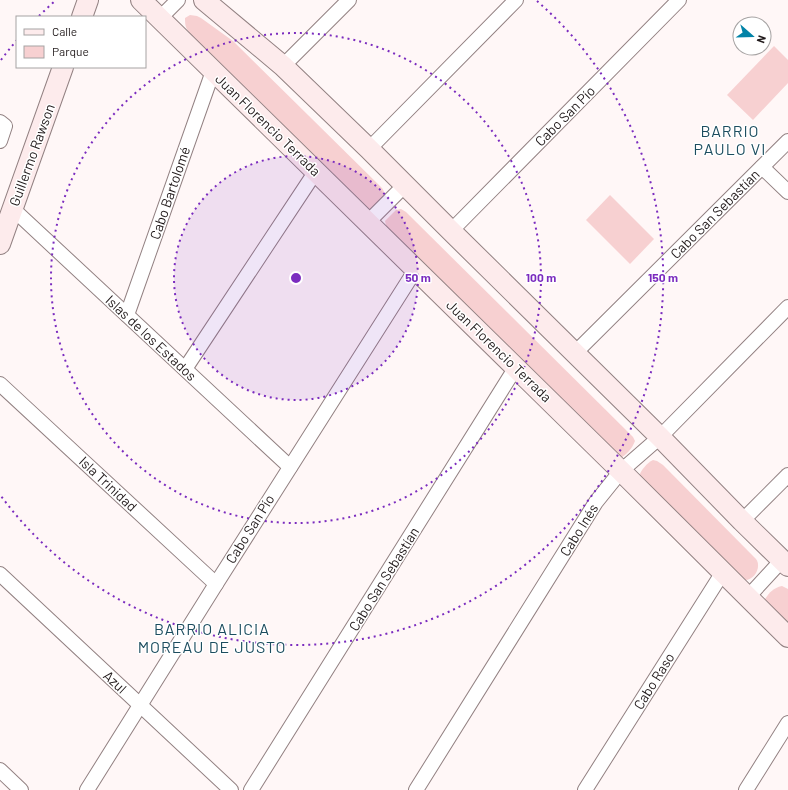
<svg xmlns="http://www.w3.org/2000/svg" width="788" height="790" viewBox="0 0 788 790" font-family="Barlow,sans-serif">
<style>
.green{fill:#f7d0d1}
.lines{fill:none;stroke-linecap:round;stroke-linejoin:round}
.street-casing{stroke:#928182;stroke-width:16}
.secondary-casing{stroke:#928182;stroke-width:22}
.street{stroke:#fff;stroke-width:14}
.secondary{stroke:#fdebec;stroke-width:20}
.ring{fill:none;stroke:#7b2cbf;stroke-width:2;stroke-dasharray:2 4}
.labels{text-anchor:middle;stroke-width:3;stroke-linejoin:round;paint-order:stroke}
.street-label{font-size:14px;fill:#20191a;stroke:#fff}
.quarter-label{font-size:16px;letter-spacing:1px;fill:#1c4d5f;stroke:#fff}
.centre{fill:#7b2cbf;stroke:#fff;stroke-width:2}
.ring-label{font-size:12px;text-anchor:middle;font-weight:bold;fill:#7b2cbf;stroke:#fff;stroke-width:3;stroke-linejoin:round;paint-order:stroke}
</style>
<rect width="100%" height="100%" fill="#fff7f7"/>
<g class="green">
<path d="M190,15L197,16L201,18L233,41L382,188C389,197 377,204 371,210H368L364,208L192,36C186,29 185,27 185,18Z"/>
<path d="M774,46L788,60V83L753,120L727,95Z"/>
<path d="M610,195L654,239L630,264L586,220Z"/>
<path d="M401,209L406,212L633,437L635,441C633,447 626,456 620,458L387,230L385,221L396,210Z"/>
<path d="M653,460L657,461L663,465L756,559C762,567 754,581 744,580L639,477C640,471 647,463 653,460Z"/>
<path d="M782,586L788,589V626L767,604L765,599C770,592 773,588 782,586Z"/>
</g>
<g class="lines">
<g class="street-casing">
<g id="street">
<path d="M160,18L178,0"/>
<path d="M283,66L349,0"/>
<path d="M0,122L5,126L0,141"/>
<path d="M369,149L516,0"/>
<path d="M762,167L788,192"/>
<path d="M13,209L290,467"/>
<path d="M368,222L405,185"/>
<path d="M451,231L679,0"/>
<path d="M127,315L213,71"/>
<path d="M575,353L788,141"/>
<path d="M185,369L316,171"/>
<path d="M0,384L216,584"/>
<path d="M742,521L788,475"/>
<path d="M0,574L231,790"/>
<path d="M748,597L782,560"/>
<path d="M0,770L21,790"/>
<path d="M87,790L216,584L416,269"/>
<path d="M251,790L516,367"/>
<path d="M416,790L596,502L621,471L660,437L788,307"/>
<path d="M585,790L723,572"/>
<path d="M746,790L788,723"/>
</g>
</g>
<g class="secondary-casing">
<g id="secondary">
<path d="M141,0L621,471L788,637"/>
<path d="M204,0L283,66L369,149L451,231L660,437L742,521L788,566"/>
<path d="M82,17L88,0"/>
<path d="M0,244L63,67"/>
</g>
</g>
<use href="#street" class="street"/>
<use href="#secondary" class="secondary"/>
</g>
<circle cx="296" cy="278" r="122" fill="#7b2cbf" fill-opacity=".12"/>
<g class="ring">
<circle cx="296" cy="278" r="122"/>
<circle cx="296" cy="278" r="245"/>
<path d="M1 60A367 367 0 0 1 17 40M39 16A367 367 0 0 1 55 1M537 1A367 367 0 1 1 1 496"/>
</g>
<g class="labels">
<g class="street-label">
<text transform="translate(565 116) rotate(-45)" y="5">Cabo San Pío</text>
<text transform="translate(268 125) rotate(44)" y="5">Juan Florencio Terrada</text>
<text transform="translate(32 155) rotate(-70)" y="5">Guillermo Rawson</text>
<text transform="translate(170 193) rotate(-71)" y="5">Cabo Bartolomé</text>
<text transform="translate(715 214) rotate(-45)" y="5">Cabo San Sebastían</text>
<text transform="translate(151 338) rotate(43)" y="5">Islas de los Estados</text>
<text transform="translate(499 351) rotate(44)" y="5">Juan Florencio Terrada</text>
<text transform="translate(108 484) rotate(43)" y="5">Isla Trinidad</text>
<text transform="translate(250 529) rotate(-58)" y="5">Cabo San Pío</text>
<text transform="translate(579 530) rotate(-58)" y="5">Cabo Inés</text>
<text transform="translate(384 579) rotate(-58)" y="5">Cabo San Sebastían</text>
<text transform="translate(654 681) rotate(-58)" y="5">Cabo Raso</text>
<text transform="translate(115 682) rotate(43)" y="5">Azul</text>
</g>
<g class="quarter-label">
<text x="730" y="137">BARRIO<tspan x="730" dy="18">PAULO VI</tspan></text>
<text x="212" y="635">BARRIO ALICIA<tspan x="212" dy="18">MOREAU DE JUSTO</tspan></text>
</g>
</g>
<circle cx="296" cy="278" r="6" class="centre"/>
<g class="ring-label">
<text x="418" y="282">50 m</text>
<text x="541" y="282">100 m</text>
<text x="663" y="282">150 m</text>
</g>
<rect x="16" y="16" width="130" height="52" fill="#ffffff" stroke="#a6a3a3"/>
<rect x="24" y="29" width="20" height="6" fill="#fdebec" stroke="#a6a3a3"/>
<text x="52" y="36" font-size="12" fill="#20191a">Calle</text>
<rect x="24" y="46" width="20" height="12" fill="#f7d0d1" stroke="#a6a3a3"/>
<text x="52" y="56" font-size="12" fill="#20191a">Parque</text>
<g transform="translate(752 36) rotate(110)"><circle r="19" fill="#ffffff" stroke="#a6a3a3"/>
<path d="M0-3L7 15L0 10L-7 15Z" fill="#0283a7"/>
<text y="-6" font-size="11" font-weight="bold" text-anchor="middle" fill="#20191a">N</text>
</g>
</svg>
